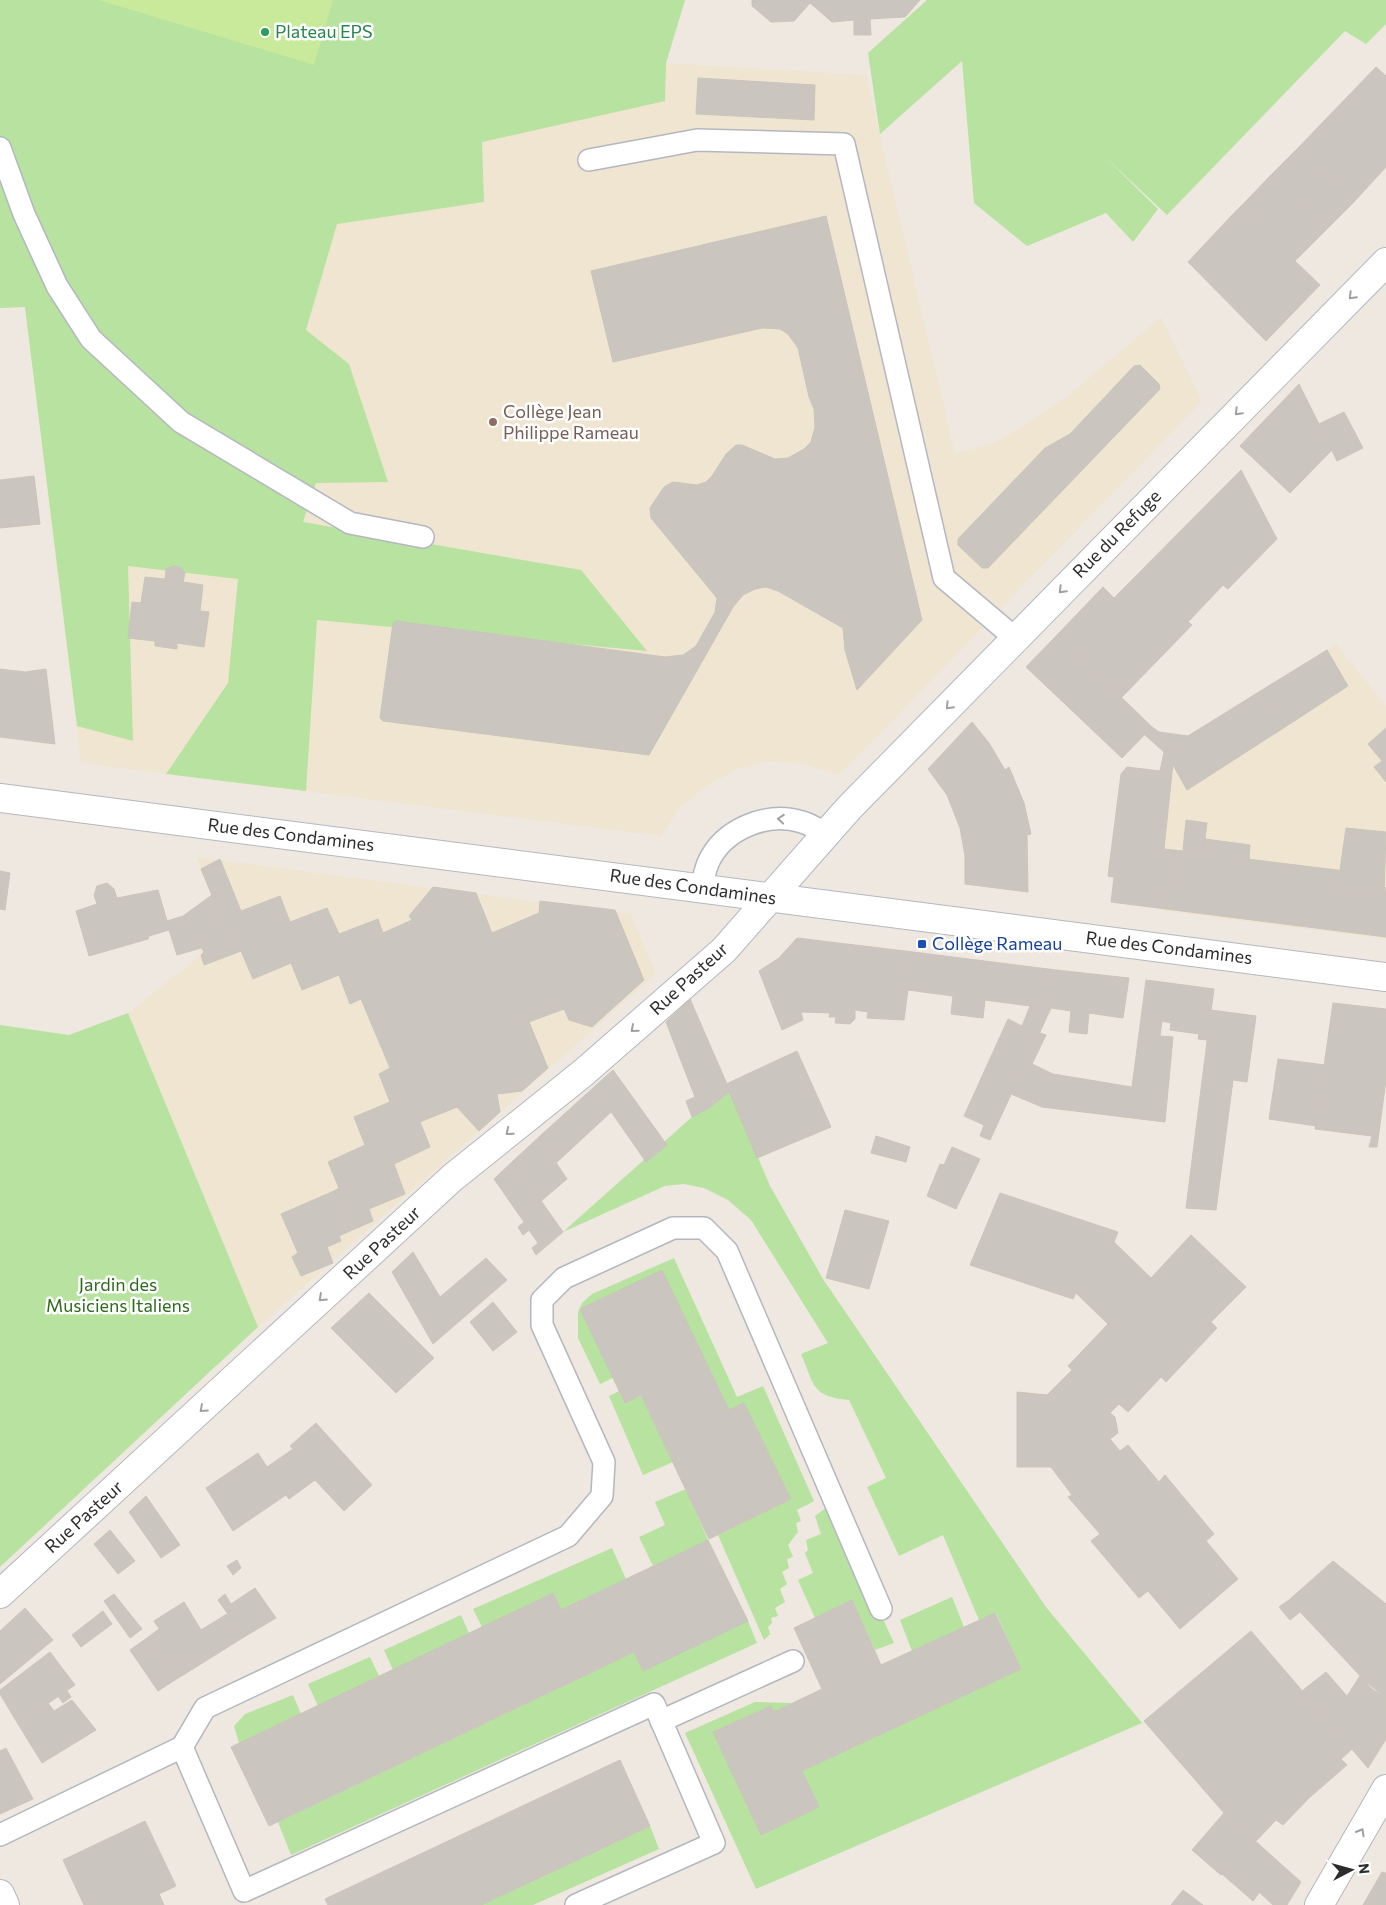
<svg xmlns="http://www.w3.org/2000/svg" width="1386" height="1905" viewBox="0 0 1386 1905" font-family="Commissioner,sans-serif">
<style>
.education{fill:#efe5d1}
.green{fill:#b7e29f}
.pitch{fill:#c9e99b}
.building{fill:#cac6bf;stroke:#cac4ba}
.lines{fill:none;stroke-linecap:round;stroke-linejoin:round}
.lane-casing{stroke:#b4b7c0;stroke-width:24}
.street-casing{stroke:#b4b7c0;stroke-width:30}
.secondary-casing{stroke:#b4b7c0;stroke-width:30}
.lane{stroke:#fff;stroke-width:21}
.street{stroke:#fff;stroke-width:28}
.secondary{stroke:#fff;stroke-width:28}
.oneway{stroke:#a0a0a0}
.leisure-dot{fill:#2e9e5b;stroke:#fff;stroke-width:2}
.education-dot{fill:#8d6e63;stroke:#fff;stroke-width:2}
.transit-dot{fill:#1a4fb4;stroke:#fff;stroke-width:2}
.labels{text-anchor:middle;stroke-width:5;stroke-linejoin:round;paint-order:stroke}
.leisure-label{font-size:18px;fill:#27864d;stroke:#fff;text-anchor:start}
.education-label{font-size:18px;fill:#785e54;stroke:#fff;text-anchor:start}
.street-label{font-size:18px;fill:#2d2d2d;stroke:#fff}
.transit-label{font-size:18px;fill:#164399;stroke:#fff;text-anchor:start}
.park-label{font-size:18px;fill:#2e6a1d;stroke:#fff}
</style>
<rect width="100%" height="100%" fill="#eee8e0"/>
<g class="education">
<path d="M0,0H685L666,63L866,75L955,453L997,442L1064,399L1161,317L1202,401L840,775L803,764L770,761L738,769L706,786L680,808L661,836L81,763L25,307L0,308Z"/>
<path d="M1336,644L1386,706V939L1164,911L1172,850L1164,849L1176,744L1160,733L1188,736Z"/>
<path d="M196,857L631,914L656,974L258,1327L128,1013L201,955L186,919L213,895Z"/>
</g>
<g class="green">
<path d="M0,0H685L666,63L665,101L482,142L484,202L337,224L306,330L349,364L388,482L316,483L303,522L581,570L647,651L317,620L306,791L166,774L228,683L238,579L128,566L133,741L77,726L25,307L0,308Z"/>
<path d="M927,0H1386V24L1366,44L1345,31L1167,215L1103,155L1158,209L1133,242L1106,213L1027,246L974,203L962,61L880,134L868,53Z"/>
<path d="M128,1013L258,1327L0,1567V1025L69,1035Z"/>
<path d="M730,1091L770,1186L823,1279L1046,1607L1142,1723L756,1889L685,1733L755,1702L792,1703L774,1712L771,1706L714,1732L761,1835L819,1807L802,1771L1021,1669L996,1613L979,1620L943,1535L899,1556L867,1487L886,1478L849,1400C811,1396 815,1386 801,1354L828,1343L751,1220L728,1200L704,1188L684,1184L665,1186L563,1232L692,1117L709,1108Z"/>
<path d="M674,1258L737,1397L763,1386L814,1501L797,1510L801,1521L796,1523L798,1532L788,1545L793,1557L787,1559L789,1568L782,1572L787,1584L780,1589L785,1602L775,1608L778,1616L771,1618L772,1623L768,1627L770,1634L764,1640L718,1535L791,1499L744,1403L729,1410L581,1309L613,1378L600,1384L578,1338V1312L582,1303L592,1294Z"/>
<path d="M619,1391L625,1403L641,1395L673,1462L643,1475L609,1396Z"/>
<path d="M686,1489L708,1540L653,1566L639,1537L665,1525L655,1502Z"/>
<path d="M830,1505L894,1643L875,1650L852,1600L815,1618L798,1580L813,1573L805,1553L808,1550L806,1540L821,1534L815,1516Z"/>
<path d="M612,1548L626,1579L561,1610L553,1593L482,1627L473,1609Z"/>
<path d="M952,1597L964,1627L912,1651L900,1620Z"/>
<path d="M461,1615L469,1633L393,1670L384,1650Z"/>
<path d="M748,1621L757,1643L291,1855L278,1822L634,1652L643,1670Z"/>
<path d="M370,1657L379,1676L318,1706L308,1684Z"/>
<path d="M293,1695L301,1714L239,1743L234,1726L245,1714Z"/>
<path d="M650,1826L659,1849L533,1905H481Z"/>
</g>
<path class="pitch" d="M99,0H333L314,65Z"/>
<g class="building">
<path d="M752,0H920L905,17L870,19L871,35H854V20L832,22L810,3L794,21L771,22L752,6Z"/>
<path d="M1376,67L1386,76V167L1353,203L1297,149Z"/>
<path d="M698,78L815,85L814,120L696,114Z"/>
<path d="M1297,149L1353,203L1328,228L1272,174Z"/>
<path d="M1272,174L1328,228L1295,261L1320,285L1266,341L1188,262L1234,213L1249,229L1261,216L1246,201Z"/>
<path d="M1246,201L1261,216L1249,229L1234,213Z"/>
<path d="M826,216L922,620L857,690L845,650L843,628L778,591L766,587L755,589L743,595L733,607L649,755L383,721L380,718L393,623L396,621L665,657L683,655L696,646L715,612L717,598L651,518L650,508L664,487L673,482L697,485L706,482L712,476L726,454L736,445H742L775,459L788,458L804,449L811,442L815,427L814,409L809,397L798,348L788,334L780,329L762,328L613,362L591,271Z"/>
<path d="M1140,365L1159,384L1160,389L988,568H982L958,545V539L1045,448L1070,434L1134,366Z"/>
<path d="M1299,384L1332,450L1290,493L1240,446Z"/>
<path d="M1344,412L1363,448L1337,461L1319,424Z"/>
<path d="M1241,470L1277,539L1228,589L1223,585L1188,622L1192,625L1122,697L1057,635L1103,587L1114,598Z"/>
<path d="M34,476L40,524L0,528V480Z"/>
<path d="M173,566L180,567L185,573L183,582L203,585L200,611L209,612L204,647L177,643V649L155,646V641L128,638L132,602L141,603L145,577L165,579L166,569Z"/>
<path d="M1057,635L1152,727L1122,758L1026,667Z"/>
<path d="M1327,650L1348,686L1285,727L1262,690Z"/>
<path d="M0,669L25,672L46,669L55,744L0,737Z"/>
<path d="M1262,690L1285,727L1187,790L1173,765L1175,744L1159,732L1188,736Z"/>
<path d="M972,722L989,743L1005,770L1009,767L1024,803L1031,834L1027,835L1028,892L965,884V856L960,828L947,795L928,769Z"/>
<path d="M1152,727L1159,732L1175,744L1164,752L1145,735Z"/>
<path d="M1386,728V782L1374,767L1382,761L1368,744Z"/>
<path d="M1175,744L1164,849L1174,850L1166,909L1111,902L1114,877L1108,876L1121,774L1127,767L1160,771L1164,752Z"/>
<path d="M1186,820L1207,823L1203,853L1183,850Z"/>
<path d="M1346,828L1386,832L1384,895L1342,891L1345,871L1340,870Z"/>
<path d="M1205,839L1250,845L1249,860L1203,855Z"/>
<path d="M1174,850L1345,871L1342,891L1384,895L1386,887V937L1166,909Z"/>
<path d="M220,859L241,911L280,896L290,922L327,908L339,934L378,919L383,933L412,920L409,916L433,887L476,893L492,933L539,913L540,901L615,910L644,980L592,1027L569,1020L562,1004L527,1017L548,1068L522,1091L497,1094L500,1112L479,1131L457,1107L420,1122L430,1147L394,1164L405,1194L369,1209L373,1221L350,1231L334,1191L339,1188L328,1162L365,1145L354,1117L390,1102L379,1074L390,1068L361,999L350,1004L339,975L302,990L291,963L253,979L241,951L236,953L201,869Z"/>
<path d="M0,871L10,873L5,910L0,909Z"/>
<path d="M107,883L114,889L117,898L158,890L167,921L183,916L201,948L177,955L169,930L149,936L148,939L89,956L76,911L97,904L94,895L97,886Z"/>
<path d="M212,895L236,953L204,965L201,955L204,952L183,916Z"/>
<path d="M797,938L913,952L904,1020L867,1018L868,1012L855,1010V1019L850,1024L835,1023L836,1017H829L830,1013L801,1012L803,1020L782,1030L759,971L779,958Z"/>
<path d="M913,952L1056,970L1051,1008L990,1140L980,1136L984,1125L964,1116L1008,1019L1022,1026L1030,1006L985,1000L983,1018L951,1014L953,996L908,990Z"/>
<path d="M1056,970L1129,978L1123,1018L1089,1013L1087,1034L1069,1032L1071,1011L1051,1008Z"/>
<path d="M1146,980L1214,989L1207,1040L1198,1039L1199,1034L1170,1030L1171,1023L1162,1021L1160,1036L1173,1037L1165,1122L1042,1107L1011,1094L1040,1033L1046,1035L1032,1064L1053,1074L1132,1087Z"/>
<path d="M690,999L730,1091L709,1108L692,1117L686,1101L695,1097L666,1022Z"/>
<path d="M1333,1003L1386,1009V1080L1377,1147H1369L1372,1136L1315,1129Z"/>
<path d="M562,1004L564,1009L529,1022L527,1017Z"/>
<path d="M1211,1010L1256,1016L1247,1082L1233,1080L1216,1210L1186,1208Z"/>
<path d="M797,1051L831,1127L757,1158L726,1084Z"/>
<path d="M1278,1059L1325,1065L1316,1126L1269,1119Z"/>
<path d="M613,1070L667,1145L646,1162L594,1087Z"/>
<path d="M594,1087L611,1112L556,1163L539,1137Z"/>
<path d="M876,1136L910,1147L906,1162L871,1153Z"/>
<path d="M539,1137L567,1179L541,1201L513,1161Z"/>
<path d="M952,1147L980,1159L956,1209L927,1196L940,1164L944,1165Z"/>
<path d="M513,1161L563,1232L536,1255L532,1248L538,1243L529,1230L523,1235L518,1227L524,1222L494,1179Z"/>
<path d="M334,1191L350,1231L339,1236L341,1241L327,1247L333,1263L301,1276L292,1257L298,1253L281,1214Z"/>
<path d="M1000,1193L1118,1232L1114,1242L1151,1278L1191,1235L1246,1287L1211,1322L1217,1328L1166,1382L1161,1377L1128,1412L1119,1404L1110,1413L1115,1417L1118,1433L1110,1439L1120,1451L1128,1445L1159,1482L1165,1475L1214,1534L1206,1541L1238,1579L1180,1629L1148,1591L1139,1598L1091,1541L1100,1534L1068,1497L1072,1495L1051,1467H1017V1392L1047,1395L1072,1370L1068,1366L1108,1324L1076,1293L1073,1299L970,1265Z"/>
<path d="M845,1210L889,1221L869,1289L826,1278Z"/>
<path d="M413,1252L440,1297L486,1258L507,1280L433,1344L392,1272Z"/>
<path d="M662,1270L729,1410L744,1403L791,1499L709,1539L641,1395L625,1403L580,1309Z"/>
<path d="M369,1293L434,1358L396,1393L331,1328Z"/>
<path d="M493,1302L517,1332L493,1351L470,1322Z"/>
<path d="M316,1423L372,1485L344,1511L315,1480L289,1499L286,1495L233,1531L206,1488L258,1453L267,1467L293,1449L290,1446Z"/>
<path d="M146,1496L180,1545L161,1558L129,1512Z"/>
<path d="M110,1530L135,1561L118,1574L94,1544Z"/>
<path d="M708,1540L748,1621L643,1671L634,1652L269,1826L231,1747L553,1593L561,1610Z"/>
<path d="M237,1560L241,1568L233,1575L227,1566Z"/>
<path d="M1333,1561L1386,1604V1647L1365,1681L1289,1600Z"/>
<path d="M255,1588L276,1618L244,1637L218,1600L225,1594L231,1604Z"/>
<path d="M114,1594L142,1629L130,1638L104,1601Z"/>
<path d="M852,1600L881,1665L995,1613L1021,1669L802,1771L819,1807L761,1835L713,1732L771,1706L774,1712L822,1689L794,1628Z"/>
<path d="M1289,1600L1300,1612L1290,1620L1279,1607Z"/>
<path d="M184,1602L201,1630L227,1614L244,1637L188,1672L154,1621Z"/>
<path d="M25,1608L53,1640L0,1684V1631Z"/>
<path d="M103,1611L112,1624L81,1647L72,1635Z"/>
<path d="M159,1629L188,1672L175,1680L147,1638Z"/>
<path d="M1251,1631L1352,1749L1341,1759L1347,1765L1309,1798L1283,1825L1276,1820L1256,1841L1224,1813L1144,1721Z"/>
<path d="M147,1638L175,1680L158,1691L130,1650Z"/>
<path d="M1386,1647V1698L1365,1681Z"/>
<path d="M50,1652L75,1685L18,1724L0,1694V1690Z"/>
<path d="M1326,1672L1347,1696L1360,1676L1372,1689L1386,1698V1739L1368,1768L1302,1691Z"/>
<path d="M67,1691L71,1697L63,1703L58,1696Z"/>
<path d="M72,1700L96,1730L42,1763L18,1724L48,1703L54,1711Z"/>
<path d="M6,1748L33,1799L0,1814V1751Z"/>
<path d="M620,1760L650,1826L481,1905H328L325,1899Z"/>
<path d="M1224,1813L1301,1882L1287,1905H1273L1230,1865L1221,1875L1192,1850Z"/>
<path d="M145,1821L176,1886L159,1894L164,1905H84L63,1860Z"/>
<path d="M1230,1865L1259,1893L1253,1901L1222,1874Z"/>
<path d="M1382,1872L1386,1873V1905H1363Z"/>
<path d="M1183,1890L1203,1905H1171Z"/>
</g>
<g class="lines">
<g class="lane-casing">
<g id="lane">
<path d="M0,148L24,214L57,286L91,339L181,422L350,523L423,537"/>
<path d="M589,160L697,140L844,144L944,578L1015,638"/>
<path d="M700,889C703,880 705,871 708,863C723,829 767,811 802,822C810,824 819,830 826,834"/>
<path d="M661,1721L793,1661"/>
<path d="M182,1747L205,1708L568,1536L602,1496L604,1462L542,1325V1300L564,1278L673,1228H704L727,1251L881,1609"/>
<path d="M0,1835L182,1747L244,1891L654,1704L714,1843L576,1905"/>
</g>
</g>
<g class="street-casing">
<g id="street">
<path d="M0,798L1386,977"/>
<path d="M0,1594L452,1178L583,1073L724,950L849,808L1386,262"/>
<path d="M1319,1905L1386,1789"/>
</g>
</g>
<g class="secondary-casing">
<path id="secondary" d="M0,1894L5,1905"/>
</g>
<use href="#lane" class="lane"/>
<use href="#street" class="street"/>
<use href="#secondary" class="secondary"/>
</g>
<defs><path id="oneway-chevron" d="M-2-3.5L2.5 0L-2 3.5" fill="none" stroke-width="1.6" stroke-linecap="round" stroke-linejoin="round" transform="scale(1.25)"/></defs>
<g class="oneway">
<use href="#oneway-chevron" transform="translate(1352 296) rotate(135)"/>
<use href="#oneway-chevron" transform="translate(1238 412) rotate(135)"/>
<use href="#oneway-chevron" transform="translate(1062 590) rotate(135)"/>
<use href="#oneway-chevron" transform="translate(949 706) rotate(134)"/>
<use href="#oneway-chevron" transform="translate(781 819) rotate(-176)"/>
<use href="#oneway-chevron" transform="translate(634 1029) rotate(139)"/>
<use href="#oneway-chevron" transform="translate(509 1132) rotate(141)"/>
<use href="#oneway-chevron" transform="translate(322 1298) rotate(137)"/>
<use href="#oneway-chevron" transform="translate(203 1409) rotate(138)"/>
<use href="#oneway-chevron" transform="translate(1361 1832) rotate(-60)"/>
</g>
<circle class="leisure-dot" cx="265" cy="32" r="5"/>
<circle class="education-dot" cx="493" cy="422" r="5"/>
<rect class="transit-dot" x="917" y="939" width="10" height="10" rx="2.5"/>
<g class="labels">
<g class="leisure-label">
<text x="275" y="38">Plateau EPS</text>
</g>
<g class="education-label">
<text x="503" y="418">Collège Jean<tspan x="503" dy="21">Philippe Rameau</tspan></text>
</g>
<g class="street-label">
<text transform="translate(1117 534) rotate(-45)" y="6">Rue du Refuge</text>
<text transform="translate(291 835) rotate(7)" y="6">Rue des Condamines</text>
<text transform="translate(693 887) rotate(8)" y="6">Rue des Condamines</text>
<text transform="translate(1169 948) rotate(7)" y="6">Rue des Condamines</text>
<text transform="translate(689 979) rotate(-42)" y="6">Rue Pasteur</text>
<text transform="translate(382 1243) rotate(-43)" y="6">Rue Pasteur</text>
<text transform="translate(84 1517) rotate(-42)" y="6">Rue Pasteur</text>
</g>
<g class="transit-label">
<text x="932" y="950">Collège Rameau</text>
</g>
<g class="park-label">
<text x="118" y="1291">Jardin des<tspan x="118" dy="21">Musiciens Italiens</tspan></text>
</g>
</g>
<g transform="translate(1351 1870) rotate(84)" stroke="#ffffff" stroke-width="4" paint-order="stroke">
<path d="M0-4L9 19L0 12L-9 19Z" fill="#2d2d2d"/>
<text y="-8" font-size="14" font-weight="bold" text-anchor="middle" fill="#2d2d2d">N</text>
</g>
</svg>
